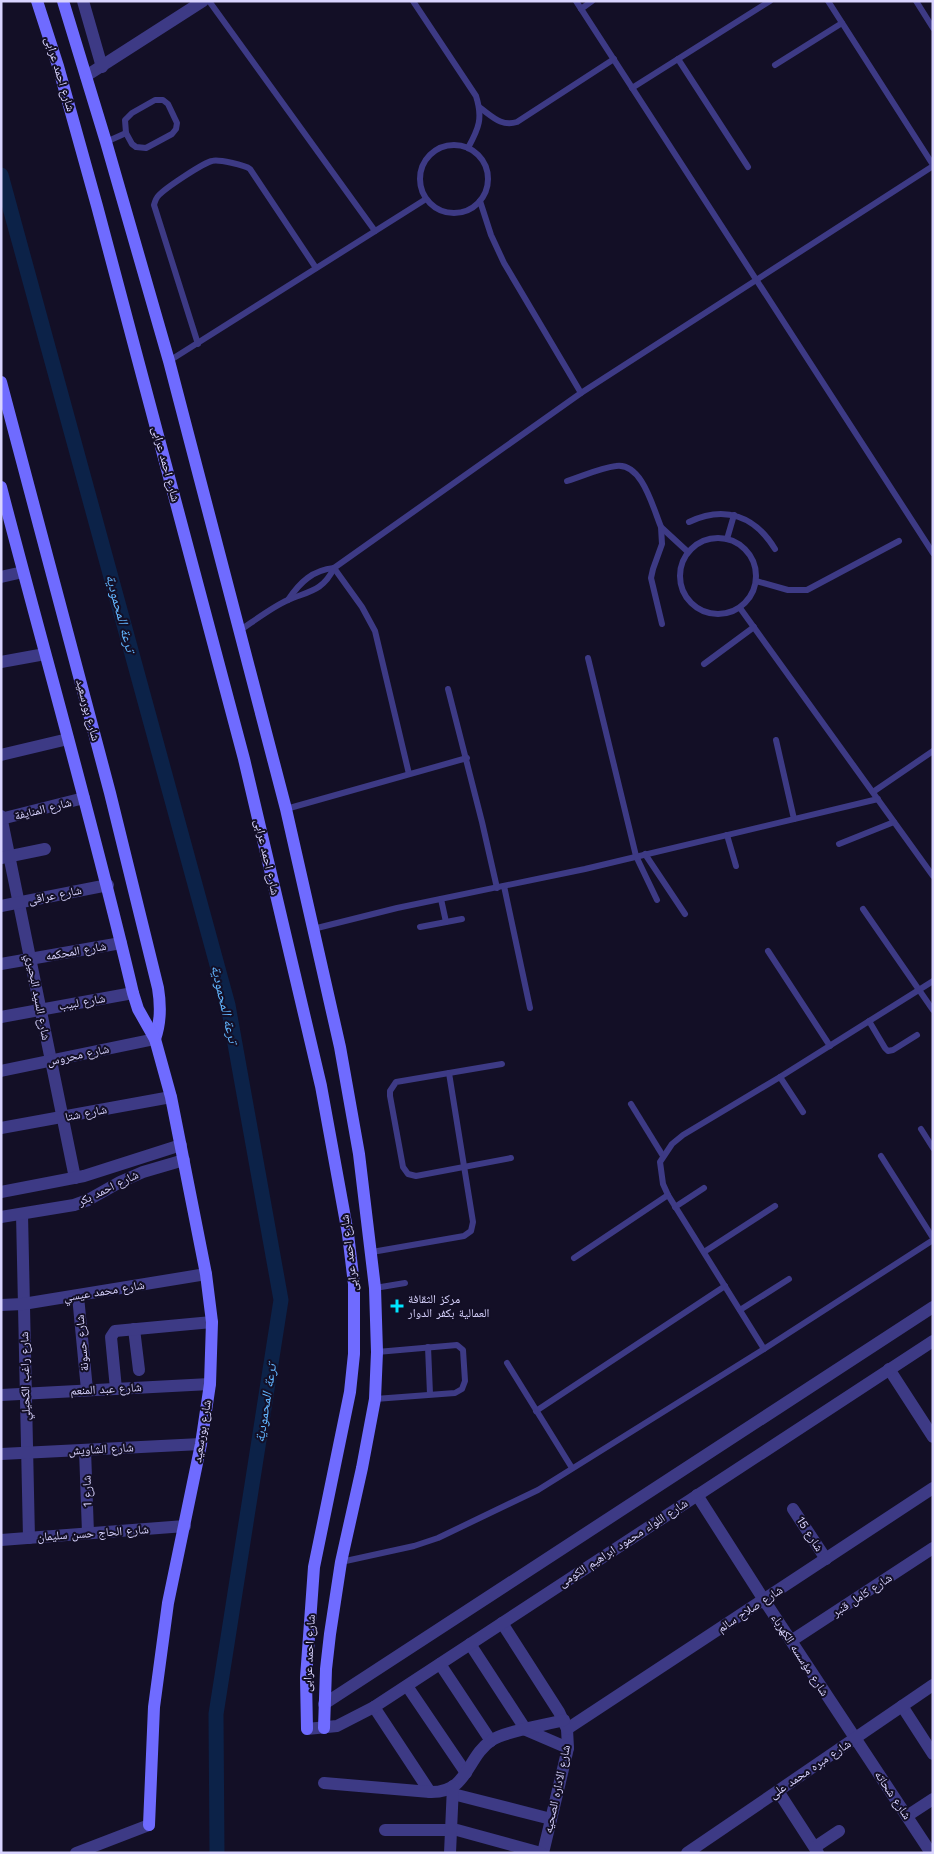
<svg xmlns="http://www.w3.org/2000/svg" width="934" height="1854" viewBox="0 0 934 1854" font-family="'Work Sans','Noto Naskh Arabic',sans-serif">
	<rect width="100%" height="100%" fill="#130f26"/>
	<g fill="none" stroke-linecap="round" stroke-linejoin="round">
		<path stroke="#0c2248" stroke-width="15" d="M1,175L228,1005L281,1300L216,1714L217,1853"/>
		<g stroke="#3d3a85" stroke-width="6">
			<path d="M209,1L375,231"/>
			<path d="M413,1L476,96C483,118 479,128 468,148"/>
			<path d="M576,1L933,553"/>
			<path d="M828,1L933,165"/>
			<path d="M916,1L933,28"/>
			<path d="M581,9L592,1"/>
			<path d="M678,59L748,167"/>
			<path d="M775,65L842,23"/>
			<path d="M632,88L770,1"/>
			<path d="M155,100H163L168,104L177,123L176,129L172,134L146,148L136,147L132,144L126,133L125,120L132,113Z"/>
			<path d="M479,107C492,116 501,127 517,122L614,59"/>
			<path d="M106,142L126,133"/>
			<circle cx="454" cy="179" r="34"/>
			<path d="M480,201L491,235L504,263L581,393"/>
			<path d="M198,344L154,205C155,201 156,198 159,195C167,187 203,163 212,161C218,159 245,165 250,169L316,268"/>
			<path d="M169,361L426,199"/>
			<path d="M567,481C583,476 600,468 616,466C642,462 653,508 661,527L662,544L653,569L651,578L662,624"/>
			<path d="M689,522C725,505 755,516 775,549"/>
			<path d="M662,528L688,552"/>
			<circle cx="718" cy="576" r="38"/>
			<path d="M727,539L734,515"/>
			<path d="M334,568L362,607L375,631L409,774"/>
			<path d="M756,581L788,590H807L899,541"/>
			<path d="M288,600C300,582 313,570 334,568"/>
			<path d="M740,608L933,876"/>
			<path d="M239,631C254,621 272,607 288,600C309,591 323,591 334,568L581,393L933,166"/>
			<path d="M588,658L636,856L657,900"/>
			<path d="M704,664L754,627"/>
			<path d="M448,689L482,822L497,888"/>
			<path d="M776,740L794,819"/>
			<path d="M873,792L933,751"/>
			<path d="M286,809L467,758"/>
			<path d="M727,835L736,866"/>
			<path d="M839,844L894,822"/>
			<path d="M645,854L685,914"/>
			<path d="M504,886L530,1008"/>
			<path d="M441,899L446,922"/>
			<path d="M863,909L933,1010"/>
			<path d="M420,927L462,919"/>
			<path d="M313,929L397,908L585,869L878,799"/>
			<path d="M768,951L830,1046"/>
			<path d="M869,1021L885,1048L888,1051L893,1050L917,1035"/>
			<path d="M502,1064L396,1082L390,1091V1096L403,1167L408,1174L416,1176L511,1158"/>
			<path d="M780,1077L803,1112"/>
			<path d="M631,1104L663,1156"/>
			<path d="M921,1129L933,1148"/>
			<path d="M881,1156L933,1238"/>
			<path d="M675,1207L704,1188"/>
			<path d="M372,1252L464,1236L471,1231L473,1222L449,1073"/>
			<path d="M704,1252L775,1206"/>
			<path d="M574,1258L668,1195"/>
			<path d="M375,1288L405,1283"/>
			<path d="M740,1310L789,1279"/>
			<path d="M428,1347L430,1394"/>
			<path d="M764,1349L668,1195L663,1184L660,1162L672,1144L683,1135L780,1077L933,981"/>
			<path d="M507,1363L572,1468"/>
			<path d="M375,1399L455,1393L462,1389L465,1381L463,1350L457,1345L377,1352"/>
			<path d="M536,1411L725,1286"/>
			<path d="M341,1562L414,1546L438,1538L538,1490L764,1349L933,1240"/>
		</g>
		<g stroke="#3d3a85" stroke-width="12">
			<path d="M83,1L102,67"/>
			<path d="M86,76L203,1"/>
			<path d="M1,577L23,572"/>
			<path d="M1,662L45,654"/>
			<path d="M1,755L68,739"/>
			<path d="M1,816L75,1178"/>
			<path d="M1,819L84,798"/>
			<path d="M1,858L45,849"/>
			<path d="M1,906L108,885"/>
			<path d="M1,964L121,943"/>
			<path d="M1,1017L133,993"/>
			<path d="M1,1071L155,1039"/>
			<path d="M1,1128L171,1097"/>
			<path d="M1,1192L84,1176L181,1145"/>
			<path d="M22,1214L29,1538"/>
			<path d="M1,1217L74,1205L88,1200L120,1182L143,1172L184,1160"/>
			<path d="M78,1296L87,1390"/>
			<path d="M1,1305L23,1304L206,1274"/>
			<path d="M134,1329L139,1370"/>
			<path d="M889,1369L933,1437"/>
			<path d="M116,1389L111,1337L115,1331L212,1322"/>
			<path d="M1,1395L210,1384"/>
			<path d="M85,1450L88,1533"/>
			<path d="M1,1454L201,1444"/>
			<path d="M697,1495L764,1600L931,1853"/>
			<path d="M793,1509L826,1559"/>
			<path d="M1,1540L185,1526"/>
			<path d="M502,1623L559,1712L567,1729L568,1748L543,1853"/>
			<path d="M791,1641L933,1548"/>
			<path d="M470,1644L526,1730L568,1748"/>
			<path d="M440,1664L491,1741"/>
			<path d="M407,1686L466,1773"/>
			<path d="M324,1704L933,1307"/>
			<path d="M902,1706L933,1754"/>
			<path d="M374,1707L430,1792"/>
			<path d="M307,1729L337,1726L374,1707L933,1341"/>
			<path d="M567,1729L933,1488"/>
			<path d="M324,1783L430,1792C469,1793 466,1757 492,1740C506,1731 546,1725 564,1720"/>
			<path d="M778,1791L818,1853"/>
			<path d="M453,1794L551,1819"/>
			<path d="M907,1816L933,1799"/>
			<path d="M385,1830H457L541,1853"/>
			<path d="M815,1847L839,1831"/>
			<path d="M76,1853L149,1825"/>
			<path d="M450,1853L453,1786"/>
			<path d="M687,1853L933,1685"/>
		</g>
		<g stroke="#6f6bff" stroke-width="12">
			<path d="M37,1L58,66L97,206L244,759L321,1086L348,1234L354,1284V1354L350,1392L314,1567L306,1678L307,1729"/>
			<path d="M63,1L106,142L169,361L286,809L340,1047L359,1154L375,1288L377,1352L375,1399L362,1468L341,1562L330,1634L326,1669L324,1728"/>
			<path d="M1,382L110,793L158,988C161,1006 161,1022 155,1039"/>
			<path d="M1,487C45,656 93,823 133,993L138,1009L155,1039L171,1097L206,1274L212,1322L210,1384L201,1444L168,1603L154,1707L149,1825"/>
		</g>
	</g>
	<path fill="#00e5ff" stroke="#130f26" stroke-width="2" d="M394.5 1298.5h5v5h5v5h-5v5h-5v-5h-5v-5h5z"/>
	<g text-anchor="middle" stroke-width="4" stroke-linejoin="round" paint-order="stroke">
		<g font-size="12" fill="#d9d4ff" stroke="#130f26">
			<text transform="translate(60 74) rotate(73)" y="4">شارع احمد عرابى</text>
			<text transform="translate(166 464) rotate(75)" y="4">شارع احمد عرابى</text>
			<text transform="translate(88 710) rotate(75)" y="4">شارع بورسعيد</text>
			<text transform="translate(43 809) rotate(-14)" y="4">شارع المنايفة</text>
			<text transform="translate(267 857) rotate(77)" y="4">شارع احمد عرابى</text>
			<text transform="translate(55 895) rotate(-11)" y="4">شارع عراقى</text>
			<text transform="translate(76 951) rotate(-10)" y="4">شارع المحكمه</text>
			<text transform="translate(38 997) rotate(79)" y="4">شارع السيد البحيري</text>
			<text transform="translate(82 1002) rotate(-10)" y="4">شارع لبيب</text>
			<text transform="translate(78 1055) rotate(-12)" y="4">شارع محروس</text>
			<text transform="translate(86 1113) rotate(-11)" y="4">شارع شتا</text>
			<text transform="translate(108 1188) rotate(-26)" y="4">شارع احمد بكر</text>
			<text transform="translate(349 1253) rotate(-97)" y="4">شارع احمد عرابى</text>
			<text transform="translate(104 1291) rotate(-9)" y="4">شارع محمد عيسي</text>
			<text transform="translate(82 1343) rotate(-95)" y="4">شارع حسونة</text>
			<text transform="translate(25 1376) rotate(-91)" y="4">شارع راغب الكحيلي</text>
			<text transform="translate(106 1389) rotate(-3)" y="4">شارع عبد المنعم</text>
			<text transform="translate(202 1431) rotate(-81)" y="4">شارع بورسعيد</text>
			<text transform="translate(101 1449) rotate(-3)" y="4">شارع الشاويش</text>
			<text transform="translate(87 1491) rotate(-92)" y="4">شارع 1</text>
			<text transform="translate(93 1533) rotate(-4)" y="4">شارع الحاج حسن سليمان</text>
			<text transform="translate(810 1534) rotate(57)" y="4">شارع 15</text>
			<text transform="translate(623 1543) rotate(-33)" y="4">شارع اللواء محمود ابراهيم الكومى</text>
			<text transform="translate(862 1595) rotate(-33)" y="4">شارع كامل قنبر</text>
			<text transform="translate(750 1609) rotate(-33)" y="4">شارع صلاح سالم</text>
			<text transform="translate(309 1653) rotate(-87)" y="4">شارع احمد عرابى</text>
			<text transform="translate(800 1655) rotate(57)" y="4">شارع مؤسسه الكهرباء</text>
			<text transform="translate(810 1769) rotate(-34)" y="4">شارع مبره محمد على</text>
			<text transform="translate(557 1789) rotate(-78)" y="4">شارع الاداره الصحيه</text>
			<text transform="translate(893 1795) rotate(56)" y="4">شارع شحاته</text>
		</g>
		<g font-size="12" fill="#d9d4ff" stroke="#130f26" text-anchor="start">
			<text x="408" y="1303">مركز الثقافة<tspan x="408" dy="14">العمالية بكفر الدوار</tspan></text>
		</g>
		<g font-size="14" font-style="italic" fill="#62b6ff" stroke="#130f26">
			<text transform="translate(121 613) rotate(75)" y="5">ترعة المحمودية</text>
			<text transform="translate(225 1004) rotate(77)" y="5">ترعة المحمودية</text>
			<text transform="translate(265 1403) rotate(-81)" y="5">ترعة المحمودية</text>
		</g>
	</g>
	<rect width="934" height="1854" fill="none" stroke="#d9d4ff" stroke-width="5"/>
</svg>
